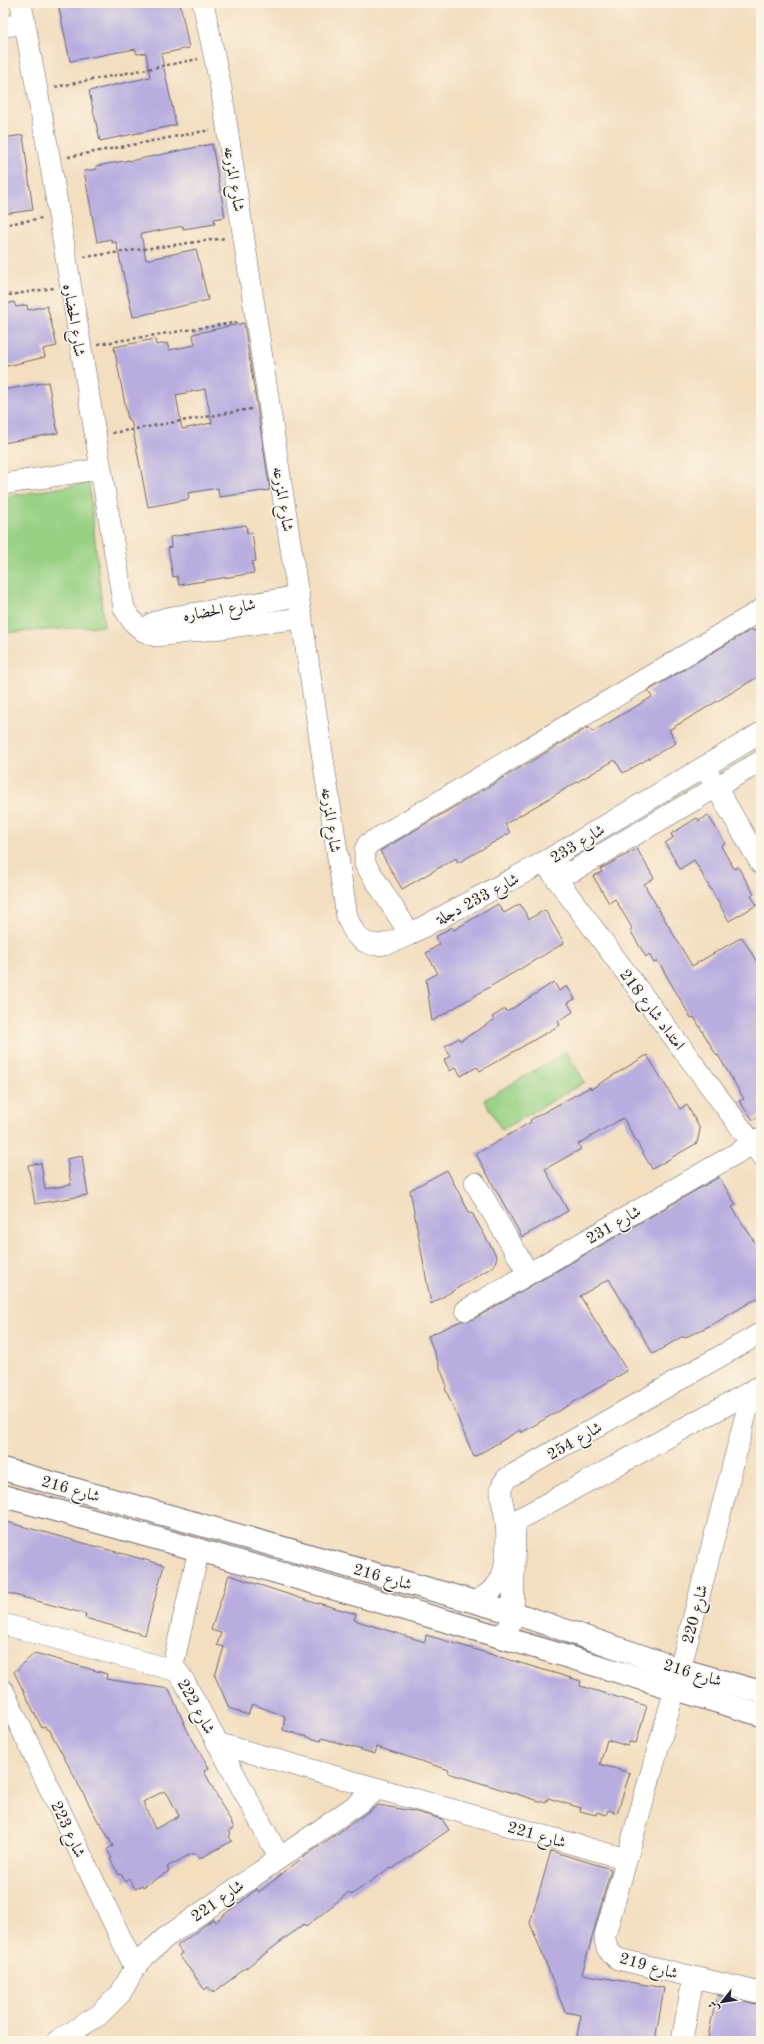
<svg xmlns="http://www.w3.org/2000/svg" width="764" height="2044" viewBox="0 0 764 2044" font-family="'Old Standard TT',Amiri,serif">
	<rect width="100%" height="100%" fill="#fcf5e5"/>
	<filter id="ink" filterUnits="userSpaceOnUse"><feTurbulence type="fractalNoise" baseFrequency=".025" numOctaves="2"/><feDisplacementMap in="SourceGraphic" scale="8" xChannelSelector="R" yChannelSelector="G"/><feConvolveMatrix kernelMatrix="1 2 1 2 8 2 1 2 1" color-interpolation-filters="sRGB"/></filter>
	<filter id="wash" filterUnits="userSpaceOnUse"><feTurbulence type="fractalNoise" baseFrequency=".012" numOctaves="4" result="noise"/><feDisplacementMap in="SourceGraphic" scale="16" xChannelSelector="R" yChannelSelector="G"/><feGaussianBlur stdDeviation="0.9" result="paint"/><feColorMatrix in="noise" values="0 0 0 0 0 0 0 0 0 0 0 0 0 0 0 0 0 1.4 0 .05"/><feComposite in="paint" operator="in"/></filter>
	<g filter="url(#wash)">
		<rect width="100%" height="100%" fill="#f3dec0"/>
		<g fill="#98d184" stroke="#5d7a60">
			<path d="M89,483L104,626L3,633V497Z"/>
			<path d="M566,1052L585,1082L502,1130L484,1100Z"/>
		</g>
		<g id="blocks">
			<g fill="#b8addf" fill-rule="evenodd">
				<path d="M58,3H180L189,48L161,54L176,125L100,141L89,91L150,77L146,53L137,54L135,49L70,61Z"/>
				<path d="M23,135L33,210L3,214V138Z"/>
				<path d="M212,144L225,217L214,219L215,224L183,229V226L141,234L146,260L196,249L208,300L133,317L116,242L112,243L111,239L97,242L84,171L97,169L96,166L130,160V161Z"/>
				<path d="M14,302L16,307L27,305L28,310L47,306L57,346L43,349L45,357L3,367V305Z"/>
				<path d="M244,323L270,490L219,497L218,488L188,493L189,499L148,507L131,420H128L114,347L155,339L156,345L167,343L169,350L195,345L193,334ZM205,389L212,423L182,429L176,395Z"/>
				<path d="M48,382L58,433L3,443V390Z"/>
				<path d="M246,525L247,533L252,532L256,561L252,562L254,573L179,585L177,576L173,577L168,548L171,547L170,537Z"/>
				<path d="M761,626V675L669,730L676,743L623,773L615,760L505,824L510,833L458,863L456,858L402,889L380,851L589,727L592,732L652,697L648,691L752,629L753,631Z"/>
				<path d="M708,815L725,843L721,846L734,869L738,867L754,894L751,896L757,905L729,921L694,860L680,869L665,843L673,838L671,834L697,818L699,821Z"/>
				<path d="M637,849L654,878L644,884L692,966L742,937L761,969V1115L753,1120L739,1101L744,1099L718,1055L717,1056L694,1017L691,1018L658,961L654,963L649,954L646,957L630,930L632,928L615,899L609,903L593,876L602,872L600,869Z"/>
				<path d="M498,904L504,913L520,904L529,919L545,910L564,943L432,1021L426,980L438,973L426,953L440,944L435,937L452,927L454,930Z"/>
				<path d="M554,982L559,991L567,986L575,999L568,1003L573,1012L558,1021L560,1025L480,1071L477,1067L461,1076L456,1067L450,1071L444,1060L450,1056L445,1046L459,1038L460,1041L494,1020L492,1017L505,1009L507,1012Z"/>
				<path d="M647,1055L680,1109L687,1105L700,1129L697,1143L652,1169L623,1118L578,1144L581,1149L545,1169L568,1211L522,1237L476,1154L531,1122L530,1120L590,1087L591,1089Z"/>
				<path d="M82,1156L88,1195L35,1204L28,1165L41,1163L45,1189L71,1185L67,1159Z"/>
				<path d="M447,1170L470,1214L472,1213L497,1257L494,1266L431,1304L410,1190Z"/>
				<path d="M719,1177L736,1205L732,1207L761,1252V1296L715,1323L684,1338L683,1336L653,1354L609,1279L580,1296L627,1371L521,1433L520,1430L474,1457L445,1388L447,1386L428,1336L461,1321L472,1320Z"/>
				<path d="M3,1521L164,1565L145,1635L85,1618L86,1614L3,1592Z"/>
				<path d="M229,1575L318,1604V1603L356,1614L354,1620L425,1642L426,1635L581,1681L580,1686L647,1706L636,1743L629,1742L628,1746L607,1740L600,1764L630,1773L617,1813L608,1810L606,1815L597,1812L596,1815L580,1811L581,1808L548,1798L546,1803L448,1773L449,1770L377,1747L375,1754L322,1738L321,1741L283,1730L285,1716L252,1704L248,1715L229,1708L215,1676L224,1647L217,1645L221,1633L211,1630Z"/>
				<path d="M35,1653L107,1674L106,1679L169,1689L187,1730L209,1768L204,1771L234,1828L229,1831L231,1834L229,1836L232,1841L199,1859L196,1854H191L167,1867L169,1871L143,1887L142,1885L135,1889L129,1879L125,1882L121,1874L119,1875L110,1859L112,1858L107,1849L113,1846L100,1822L99,1823L49,1729L47,1730L45,1726L42,1728L14,1672ZM164,1791L166,1794L167,1793L179,1816L155,1829L143,1802Z"/>
				<path d="M378,1805L412,1811L442,1819L449,1830L392,1869L391,1867L351,1895L349,1892L306,1927L304,1924L213,1993L208,1987L205,1990L179,1955L182,1953L177,1946L213,1919L215,1922L257,1889L259,1892L301,1859Z"/>
				<path d="M551,1851L611,1869L582,1974L664,1988L655,2041H576L581,2015L565,2012L530,1923Z"/>
				<path d="M717,1995L761,2005V2041H707Z"/>
			</g>
		</g>
	</g>
	<g filter="url(#ink)">
		<use href="#blocks" fill-opacity="0" stroke="#6b646a" stroke-width="1"/>
		<g fill="none" stroke-linecap="round" stroke-linejoin="round">
			<g stroke="#6b646a" stroke-width="22">
				<g id="minor">
					<path d="M21,3L50,161L124,608C132,623 140,631 156,636L302,618"/>
					<path d="M203,3L221,88L347,917C350,923 353,932 358,937C374,952 394,942 410,934L544,862L761,733"/>
					<path d="M3,27L25,23"/>
					<path d="M3,484L99,469"/>
					<path d="M143,631L153,623L166,618L299,596"/>
					<path d="M709,775L761,864"/>
					<path d="M544,862L761,1155"/>
					<path d="M544,862L561,872L573,871L761,761"/>
					<path d="M410,934L365,864V850L368,844L761,610"/>
					<path d="M475,1183L528,1273"/>
					<path d="M466,1310L761,1139"/>
					<path d="M752,1391L675,1689L605,1935C605,1947 608,1952 618,1959L761,1993"/>
					<path d="M476,1602C483,1597 491,1592 497,1585C508,1572 508,1532 505,1516C504,1507 500,1497 501,1489C502,1484 504,1482 507,1478L761,1333"/>
					<path d="M3,1624L177,1671L183,1679L279,1857"/>
					<path d="M499,1636L508,1629L513,1619L515,1527L519,1519L759,1387"/>
					<path d="M172,1669L199,1549"/>
					<path d="M3,1690L135,1968"/>
					<path d="M217,1743L626,1859"/>
					<path d="M57,2041L99,2015L120,1994L135,1968L144,1957L165,1938L379,1789"/>
					<path d="M682,2041L693,1978"/>
				</g>
			</g>
			<g stroke="#6b646a" stroke-width="24">
				<g id="major">
					<path d="M3,1469L514,1613L680,1669L761,1692"/>
					<path d="M3,1496C257,1565 509,1638 761,1715"/>
				</g>
			</g>
			<g stroke="#6b646a" stroke-width="2.5" stroke-dasharray="3 3" stroke-linecap="butt">
				<path d="M55,87L198,59"/>
				<path d="M68,157L210,130"/>
				<path d="M3,225L42,218"/>
				<path d="M84,257L226,238"/>
				<path d="M3,296L54,288"/>
				<path d="M98,344L239,322"/>
				<path d="M112,433L251,409"/>
			</g>
			<use href="#minor" stroke="#fff" stroke-width="21"/>
			<use href="#major" stroke="#fff" stroke-width="22"/>
		</g>
	</g>
	<g text-anchor="middle" stroke-width="3" stroke-linejoin="round" paint-order="stroke">
		<g font-size="16" fill="#22223b" stroke="#fcf5e5">
			<text transform="translate(235 179) rotate(81)" y="6">شارع المزرعه</text>
			<text transform="translate(75 320) rotate(81)" y="6">شارع الحضاره</text>
			<text transform="translate(284 499) rotate(81)" y="6">شارع المزرعه</text>
			<text transform="translate(219 609) rotate(-9)" y="6">شارع الحضاره</text>
			<text transform="translate(332 820) rotate(82)" y="6">شارع المزرعه</text>
			<text transform="translate(577 843) rotate(-31)" y="6">شارع 233</text>
			<text transform="translate(477 898) rotate(-28)" y="6">شارع 233 دجلة</text>
			<text transform="translate(653 1009) rotate(53)" y="6">امتداد شارع 218</text>
			<text transform="translate(613 1224) rotate(-30)" y="6">شارع 231</text>
			<text transform="translate(574 1440) rotate(-30)" y="6">شارع 254</text>
			<text transform="translate(71 1488) rotate(16)" y="6">شارع 216</text>
			<text transform="translate(383 1576) rotate(16)" y="6">شارع 216</text>
			<text transform="translate(694 1614) rotate(-75)" y="6">شارع 220</text>
			<text transform="translate(693 1672) rotate(17)" y="6">شارع 216</text>
			<text transform="translate(197 1706) rotate(61)" y="6">شارع 222</text>
			<text transform="translate(69 1829) rotate(65)" y="6">شارع 223</text>
			<text transform="translate(537 1834) rotate(16)" y="6">شارع 221</text>
			<text transform="translate(217 1900) rotate(-35)" y="6">شارع 221</text>
			<text transform="translate(649 1965) rotate(16)" y="6">شارع 219</text>
		</g>
	</g>
	<rect width="764" height="2044" fill="none" stroke="#fcf5e5" stroke-width="16"/>
	<g transform="translate(722 2002) rotate(240)" stroke="#fcf5e5" stroke-width="3" paint-order="stroke">
	<path d="M0-3L7 15L0 10L-7 15Z" fill="#22223b"/>
	<text y="-6" font-size="11" font-weight="bold" text-anchor="middle" fill="#22223b">ش</text>
	</g>
</svg>
